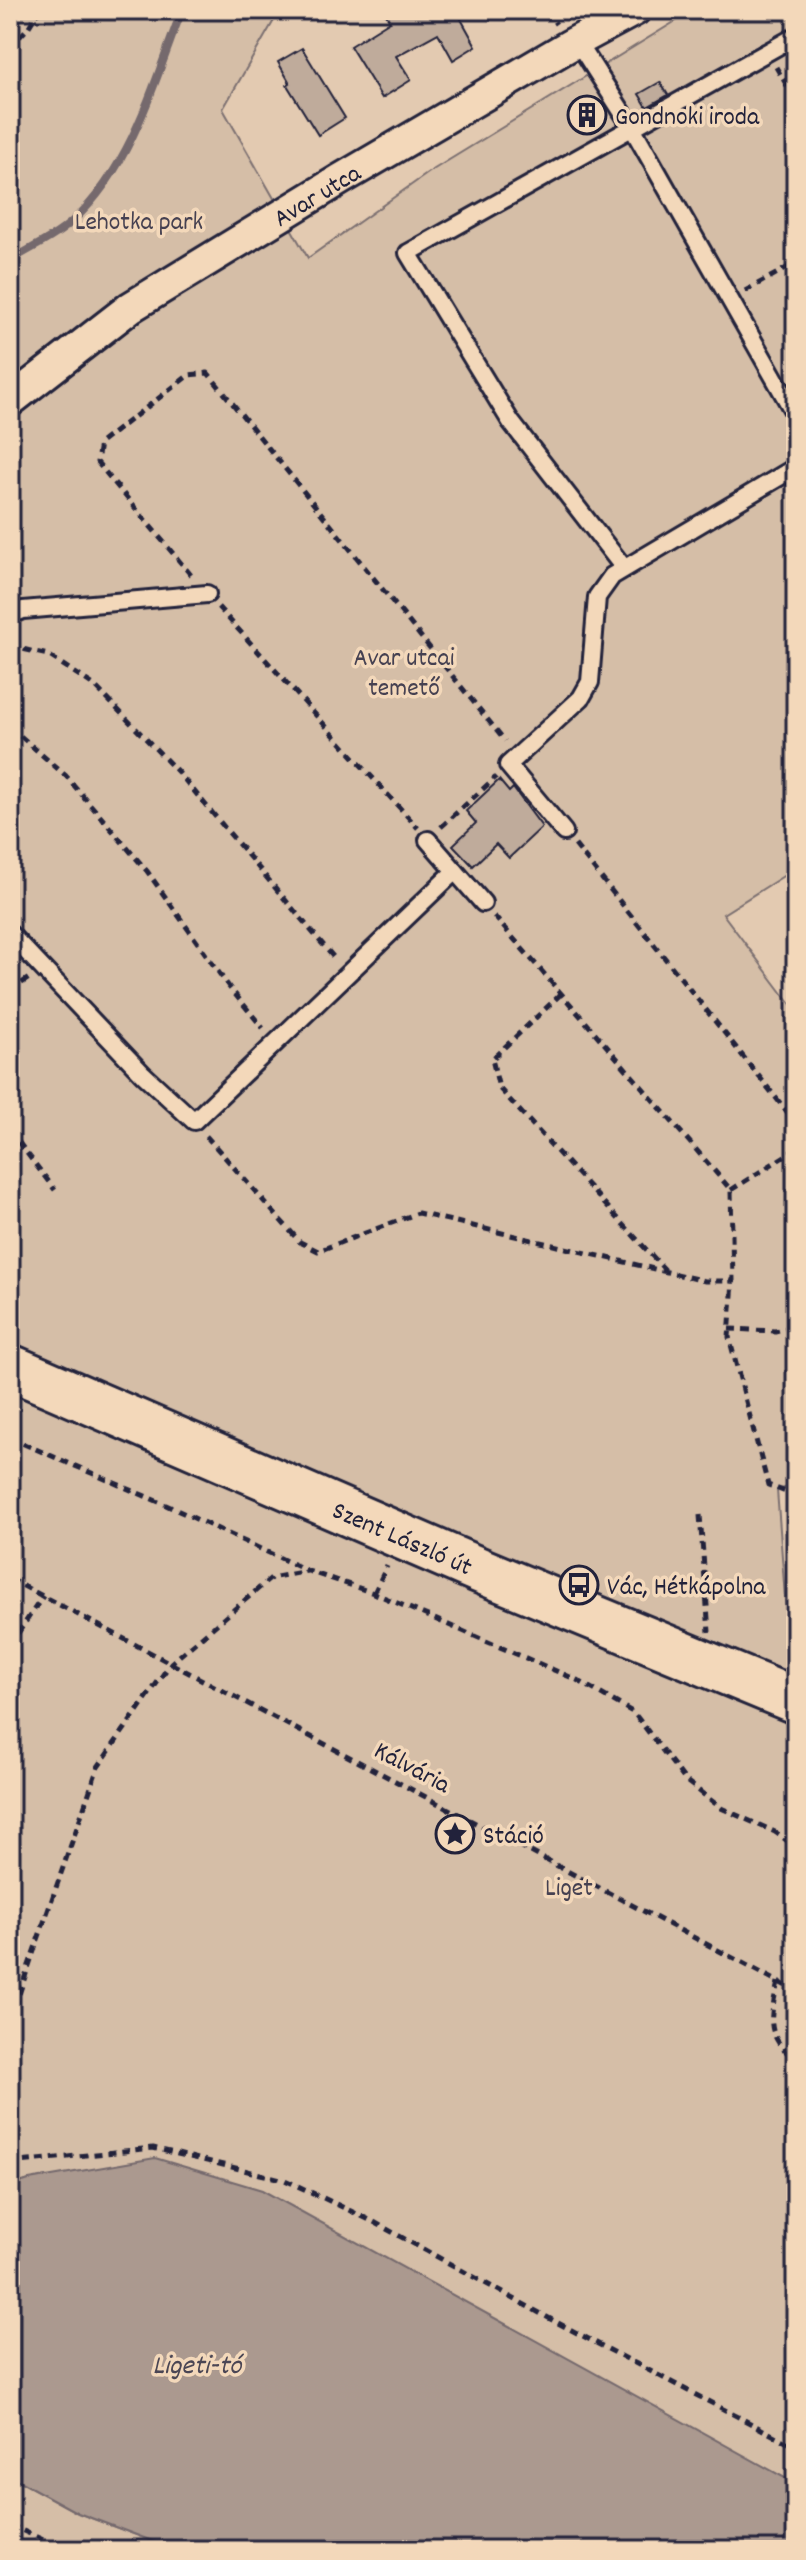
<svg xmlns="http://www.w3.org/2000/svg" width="806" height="2560" viewBox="0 0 806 2560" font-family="Dekko,sans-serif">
	<rect width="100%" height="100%" fill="#f3d8ba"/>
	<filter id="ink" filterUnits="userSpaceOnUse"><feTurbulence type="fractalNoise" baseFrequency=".0125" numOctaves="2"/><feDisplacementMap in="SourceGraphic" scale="16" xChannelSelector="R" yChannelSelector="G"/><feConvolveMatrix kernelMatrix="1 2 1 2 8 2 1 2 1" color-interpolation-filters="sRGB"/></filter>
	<g filter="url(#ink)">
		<g fill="#e3cab1">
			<path d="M280,10H694L432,171L308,258L223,109Z"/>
			<path d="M796,868V1011L723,914Z"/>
			<path d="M796,1485V1693L792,1691L777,1490Z"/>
		</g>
		<g fill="#d5bea7" stroke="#7c7071" stroke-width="2">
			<path d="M10,10H280L223,109L308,258L431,171L694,10H796V868L723,914L796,1011V1485L777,1490L792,1691L796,1693V2484L729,2449L29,2180L10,2186Z"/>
			<path d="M10,2476L78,2513L176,2550H10Z"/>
		</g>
		<path fill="#ab998f" stroke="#74696d" stroke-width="2" d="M155,2158L262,2190L796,2484V2550H176L78,2513L10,2476V2186L29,2180Z"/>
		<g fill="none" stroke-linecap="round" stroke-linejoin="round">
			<path stroke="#74696d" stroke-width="8" d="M10,261C27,250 47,241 63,229C129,178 153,84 182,10"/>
		</g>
		<g fill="#bfab9b" stroke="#22223b" stroke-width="2">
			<path d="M383,10H456L476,46L453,60L438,33L396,56L411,80L382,98L350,46L390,21Z"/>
			<path d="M302,48L345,118L318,135L287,85L290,83L278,62Z"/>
			<path d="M660,82L668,95L647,107L639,94Z"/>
			<path d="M499,780L509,792L513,788L542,827L509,858L496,844L473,866L453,845L476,823L466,811Z"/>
		</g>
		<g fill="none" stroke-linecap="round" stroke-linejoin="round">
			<g stroke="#22223b" stroke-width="22">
				<g id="service">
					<path d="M577,41L633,129L796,416"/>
					<path d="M624,568L511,422L408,253L796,36"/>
					<path d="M10,615L23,610L207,594"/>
					<path d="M564,832L508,765L581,698L590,682L597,597L612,576L796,467"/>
					<path d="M428,840L483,903"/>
					<path d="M10,934L143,1074L194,1121L455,871"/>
				</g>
			</g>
			<g stroke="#22223b" stroke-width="36">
				<g id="minor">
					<path id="s1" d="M10,401L131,307L341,179L570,45L635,10"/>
				</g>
			</g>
			<g stroke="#22223b" stroke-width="50">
				<g id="primary">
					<path id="s2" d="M10,1367L479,1570L796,1701"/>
				</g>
			</g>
			<g stroke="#22223b" stroke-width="5" stroke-dasharray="8 6" stroke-linecap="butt">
				<path d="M546,10L556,24"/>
				<path d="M10,47L28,28L39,10"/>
				<path d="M776,67L796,101"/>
				<path d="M745,291L796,263"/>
				<path d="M191,575L97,462L100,443L189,375L208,373L505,741"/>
				<path d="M218,607L418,828"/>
				<path d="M10,646L48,655L95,686L178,772L335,959"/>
				<path d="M10,727L66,776L147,871L229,987L263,1028"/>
				<path d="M441,827L496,777"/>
				<path d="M575,845L796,1123"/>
				<path d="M494,916L731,1190L733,1281L729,1337L768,1485L796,1496"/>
				<path d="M10,991L29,978"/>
				<path d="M561,994L492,1059L499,1088L665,1270"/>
				<path d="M10,1131L55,1190"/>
				<path d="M206,1136L300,1242L318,1251L418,1213L705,1281H733"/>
				<path d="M731,1190L796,1149"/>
				<path d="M729,1329L775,1331L796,1326"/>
				<path d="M10,1438L166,1505L308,1571L374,1593L577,1680L634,1713L685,1780L721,1808L775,1832L796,1847"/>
				<path d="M700,1515L709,1632"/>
				<path d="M10,1579L796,1991"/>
				<path d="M374,1593L387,1566"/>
				<path d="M10,1645L43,1596"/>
				<path d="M778,1982C770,2019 764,2035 796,2060"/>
				<path d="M10,2020L98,1767L171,1663L271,1578L307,1571"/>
				<path d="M10,2163L153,2148L285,2180L372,2221L556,2322L796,2447"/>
				<path d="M10,2525L66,2550"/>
			</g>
			<use href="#service" stroke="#f3d8ba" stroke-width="16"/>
			<use href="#minor" stroke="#f3d8ba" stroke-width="30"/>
			<use href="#primary" stroke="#f3d8ba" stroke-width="44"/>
		</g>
	</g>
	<defs>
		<g id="building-ring" transform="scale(2)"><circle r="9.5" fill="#f3d8ba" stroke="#22223b" stroke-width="1.5"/><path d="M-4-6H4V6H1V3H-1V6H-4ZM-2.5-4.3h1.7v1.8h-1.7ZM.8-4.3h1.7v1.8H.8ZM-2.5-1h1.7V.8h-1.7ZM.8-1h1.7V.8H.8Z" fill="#22223b"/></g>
		<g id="bus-ring" transform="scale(2)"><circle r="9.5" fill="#f3d8ba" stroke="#22223b" stroke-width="1.5"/><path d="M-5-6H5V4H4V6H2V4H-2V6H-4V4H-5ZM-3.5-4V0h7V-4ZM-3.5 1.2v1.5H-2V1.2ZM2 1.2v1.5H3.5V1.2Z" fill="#22223b"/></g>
		<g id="sight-ring" transform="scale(2)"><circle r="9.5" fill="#f3d8ba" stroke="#22223b" stroke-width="1.5"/><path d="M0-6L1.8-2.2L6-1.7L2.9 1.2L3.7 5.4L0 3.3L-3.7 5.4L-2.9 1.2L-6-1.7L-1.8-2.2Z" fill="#22223b"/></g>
	</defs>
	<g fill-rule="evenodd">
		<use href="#building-ring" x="587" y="115"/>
		<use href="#bus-ring" x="579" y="1585"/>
		<use href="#sight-ring" x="455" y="1834"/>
	</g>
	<g text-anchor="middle" stroke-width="7" stroke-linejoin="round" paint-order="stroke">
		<g font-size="26" fill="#22223b" stroke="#f3d8ba" text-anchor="start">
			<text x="615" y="124">Gondnoki iroda</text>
			<text x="607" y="1594">Vác, Hétkápolna</text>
			<text x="483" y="1843">Stáció</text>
		</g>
		<g font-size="26" fill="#22223b" stroke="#f3d8ba">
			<text dy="9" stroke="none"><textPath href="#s1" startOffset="370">Avar utca</textPath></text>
			<text dy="9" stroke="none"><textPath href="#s2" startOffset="428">Szent László út</textPath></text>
			<text transform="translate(413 1766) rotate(28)" y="9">Kálvária</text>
		</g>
		<g font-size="26" fill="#464151" stroke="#f3d8ba">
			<text x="139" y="229">Lehotka park</text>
			<text x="404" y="665">Avar utcai<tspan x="404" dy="30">temető</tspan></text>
			<text x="569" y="1895">Liget</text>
		</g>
		<g font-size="28" font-style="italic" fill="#4b4654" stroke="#f3d8ba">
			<text x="197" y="2373">Ligeti-tó</text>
		</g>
	</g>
	<rect width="806" height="2560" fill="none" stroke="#f3d8ba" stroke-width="40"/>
	<rect x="20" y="20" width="766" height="2520" fill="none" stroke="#22223b" stroke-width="3" filter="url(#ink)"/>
</svg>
